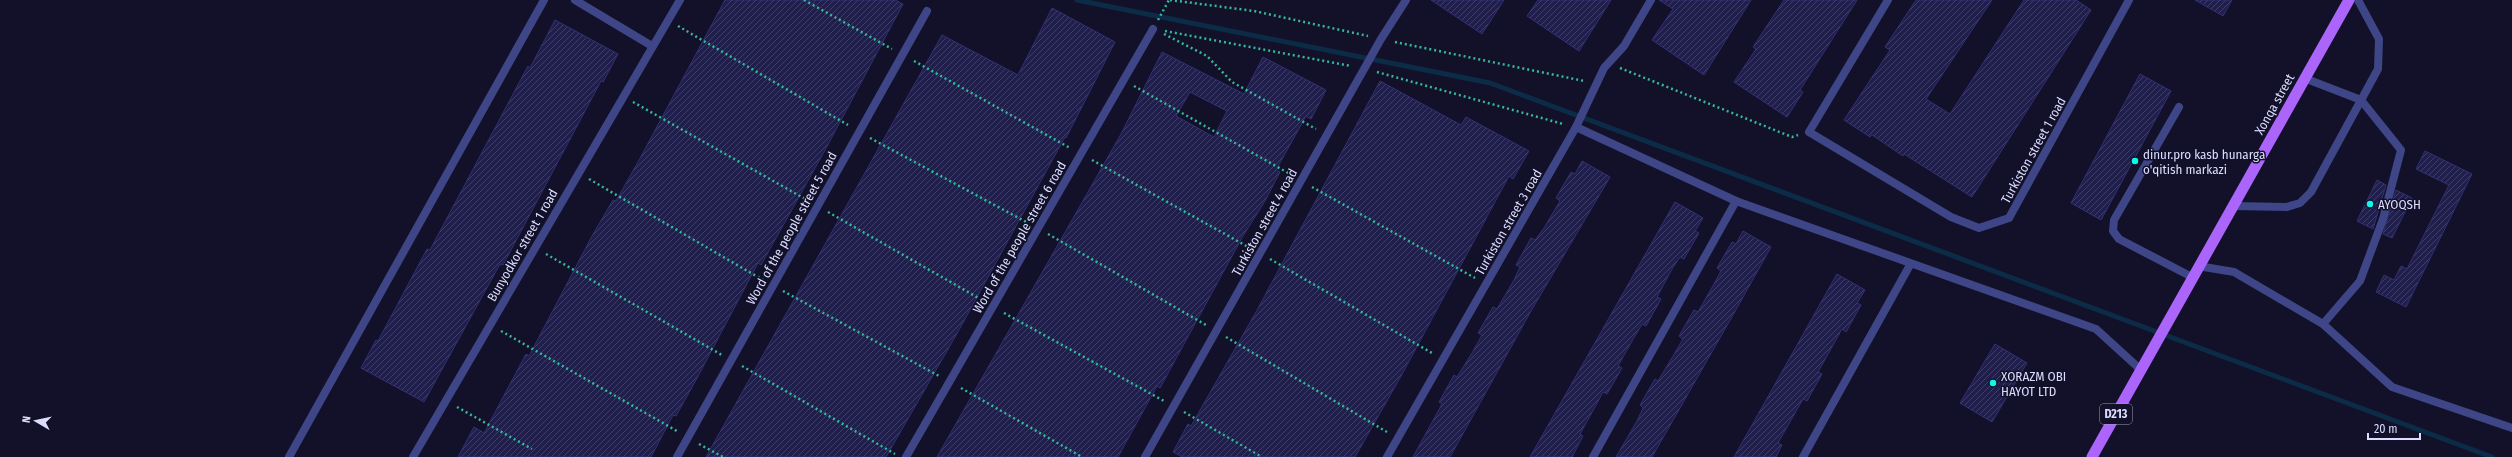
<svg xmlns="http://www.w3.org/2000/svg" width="2512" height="457" viewBox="0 0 2512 457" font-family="'Fira Sans Condensed',sans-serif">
	<defs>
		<pattern id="building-hatch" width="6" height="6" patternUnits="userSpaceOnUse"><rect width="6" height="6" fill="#201e4a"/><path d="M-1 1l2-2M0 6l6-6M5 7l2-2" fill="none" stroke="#403e65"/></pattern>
	</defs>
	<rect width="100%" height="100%" fill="#121129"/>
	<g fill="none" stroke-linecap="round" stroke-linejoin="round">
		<path stroke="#0c2b47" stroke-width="5" d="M1077,0L1490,83L2492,457"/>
	</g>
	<g fill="url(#building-hatch)" stroke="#333075" fill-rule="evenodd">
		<path d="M725,0H895L903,4L824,152L761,265L758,263L696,380L676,416L673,415L651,457H458L474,427L484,433L526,354L529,356L592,236L613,200L616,201L638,162Z"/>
		<path d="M1431,0H1504L1482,34Z"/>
		<path d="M1538,0H1611L1579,51L1527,16Z"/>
		<path d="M1659,0H1751L1704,75L1652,40L1673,9Z"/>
		<path d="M1784,0H1857L1800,90L1803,92L1787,117L1734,82L1756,49L1753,47Z"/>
		<path d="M1916,0H1992L1926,99L1950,114L2024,0H2076L2091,10L1972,197L1904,154L1903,156L1872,135L1870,137L1844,120L1890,50L1885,47Z"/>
		<path d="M2195,0H2232L2223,16Z"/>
		<path d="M1052,8L1115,42L1066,138L1065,137L959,330L886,457H706L942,35L1018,75Z"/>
		<path d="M555,20L618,54L603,82L601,81L503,265L500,264L424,402L361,368L376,340L378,341L427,249L430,250L528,66L530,68Z"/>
		<path d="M1162,52L1244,94L1263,57L1326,90L1311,119L1306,116L1276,170L1280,172L1265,201L1243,236L1160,388L1157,386L1118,457H937L1121,134ZM1190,92L1227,111L1214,137L1176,116Z"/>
		<path d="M2140,74L2171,91L2101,220L2071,203Z"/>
		<path d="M1380,81L1461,125L1466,117L1529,151L1513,179L1509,176L1400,378L1355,457H1182L1173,452L1188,424L1191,426L1256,312Z"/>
		<path d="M2425,151L2472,174L2406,307L2376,292L2384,275L2394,280L2401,266L2407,269L2449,185L2416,169Z"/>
		<path d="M1582,161L1610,177L1531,311L1450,457H1413L1442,404L1439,402L1454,375L1457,377L1472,353L1482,335L1478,333L1493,307L1497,309L1514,280L1520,267L1516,265L1531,238L1535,240L1544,228L1560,201L1556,198L1571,172L1575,174Z"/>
		<path d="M2377,180L2386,185L2373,229L2357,221Z"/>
		<path d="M2396,190L2412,198L2392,238L2383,234Z"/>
		<path d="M1675,202L1703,218L1695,231L1699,233L1684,259L1680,257L1672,269L1657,297L1661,299L1646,326L1642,324L1628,348L1618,366L1622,368L1607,394L1603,392L1596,405L1580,434L1583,436L1572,457H1530Z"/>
		<path d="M1743,231L1771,247L1733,315L1652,457H1616L1637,421L1643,408L1640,405L1655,379L1658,381L1676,351L1683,339L1679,336L1694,310L1698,312L1714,284L1721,271L1717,268L1732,242L1736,244Z"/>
		<path d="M1837,274L1865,290L1857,303L1861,305L1846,332L1842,329L1818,372L1822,374L1807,401L1803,399L1778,443L1782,445L1776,457H1734Z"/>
		<path d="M1995,344L2027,363L1992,422L1960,403Z"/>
	</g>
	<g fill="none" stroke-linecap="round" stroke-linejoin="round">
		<g stroke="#34b99c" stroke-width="2.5" stroke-dasharray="2 3" stroke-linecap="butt">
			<path d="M804,0L892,49"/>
			<path d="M1170,0L1254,11L1368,36"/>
			<path d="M1158,20L1169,0"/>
			<path d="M678,26L848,125"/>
			<path d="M1165,31L1351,66"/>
			<path d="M1164,34L1207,56L1232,82L1316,129"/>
			<path d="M1395,42L1584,81"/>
			<path d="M914,61L1070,148"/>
			<path d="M1620,68L1792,137L1798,135"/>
			<path d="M1377,72L1563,124"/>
			<path d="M1134,86L1290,174"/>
			<path d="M633,102L807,200"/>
			<path d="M870,138L1028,223"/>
			<path d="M1092,160L1250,248"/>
			<path d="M589,179L763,280"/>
			<path d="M1312,187L1475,278"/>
			<path d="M828,212L982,300"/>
			<path d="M1048,234L1206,325"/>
			<path d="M546,254L722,355"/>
			<path d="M1270,259L1432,353"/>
			<path d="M783,291L939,376"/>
			<path d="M1004,313L1164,401"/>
			<path d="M501,331L677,431"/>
			<path d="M1226,337L1387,432"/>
			<path d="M742,366L895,454"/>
			<path d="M961,388L1082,457"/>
			<path d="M457,407L532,449"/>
			<path d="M1184,412L1262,457"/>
			<path d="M699,444L723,457"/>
		</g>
		<g stroke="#3e4687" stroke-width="8">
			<path d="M2304,78L2361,100L2401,150L2383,219L2360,281L2323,324"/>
			<path d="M2179,107L2114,220L2113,231L2119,239L2192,277"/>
			<path d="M1576,127L1736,201"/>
			<path d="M2232,206L2287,207L2300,203L2311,192L2378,69L2379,39L2358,0"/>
			<path d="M2198,266L2234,272L2323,324L2392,387L2512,428"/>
			<path d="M1593,457L1736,201L2096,329L2141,370"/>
			<path d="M1803,457L1910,265"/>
		</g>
		<g stroke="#3e4687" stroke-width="8">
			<path d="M575,0L652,46"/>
			<path d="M1888,0L1809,132L1951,217L1979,228L2009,218L2129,0"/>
			<path d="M289,457L544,0"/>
			<path d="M413,457L680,0"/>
			<path d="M677,457L927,11"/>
			<path d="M906,457L1153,29"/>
			<path d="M1145,457L1381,39L1406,0"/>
			<path d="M1387,457L1576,127L1604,68L1624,46L1651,0"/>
		</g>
		<path stroke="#ac65fb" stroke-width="11" d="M2092,457L2349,0"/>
	</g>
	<g fill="#0cf9ec" stroke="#121129" stroke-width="1.5">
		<circle cx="2135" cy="161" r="4"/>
		<circle cx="2370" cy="204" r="4"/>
		<circle cx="1993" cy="383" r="4"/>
	</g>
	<g text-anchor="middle" stroke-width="3" stroke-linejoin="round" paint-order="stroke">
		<rect fill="#121129" stroke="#9f9fbe" stroke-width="1" x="2100" y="404" width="32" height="20" rx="3"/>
		<g font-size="12" font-weight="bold" fill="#dbdcfe">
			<text x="2116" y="418">D213</text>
		</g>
		<g font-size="13" fill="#dbdcfe" stroke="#121129">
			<text transform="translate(2274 104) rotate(-61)" y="5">Xonqa street</text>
			<text transform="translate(2033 150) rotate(-61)" y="5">Turkiston street 1 road</text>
			<text transform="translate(1264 222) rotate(-61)" y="5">Turkiston street 4 road</text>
			<text transform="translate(1508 222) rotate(-60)" y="5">Turkiston street 3 road</text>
			<text transform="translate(791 228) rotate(-61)" y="5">Word of the people street 5 road</text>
			<text transform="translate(1019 237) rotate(-60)" y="5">Word of the people street 6 road</text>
			<text transform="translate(522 245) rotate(-60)" y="5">Bunyodkor street 1 road</text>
		</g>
		<g font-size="13" fill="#dbdcfe" stroke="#121129" text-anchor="start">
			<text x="2143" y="159">dinur.pro kasb hunarga<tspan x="2143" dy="15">o'qitish markazi</tspan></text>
			<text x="2378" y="209">AYOQSH</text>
			<text x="2001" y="381">XORAZM OBI<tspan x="2001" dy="15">HAYOT LTD</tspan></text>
		</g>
	</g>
	<g transform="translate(36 421) rotate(279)" stroke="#121129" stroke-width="3" paint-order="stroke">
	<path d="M0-3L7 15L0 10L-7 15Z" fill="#dbdcfe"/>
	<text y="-6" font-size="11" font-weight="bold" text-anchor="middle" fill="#dbdcfe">N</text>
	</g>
	<path d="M2368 433v6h52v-6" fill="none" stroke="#dbdcfe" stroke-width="2"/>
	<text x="2374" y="433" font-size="12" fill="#dbdcfe" stroke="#121129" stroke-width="3" paint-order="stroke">20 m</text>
</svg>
